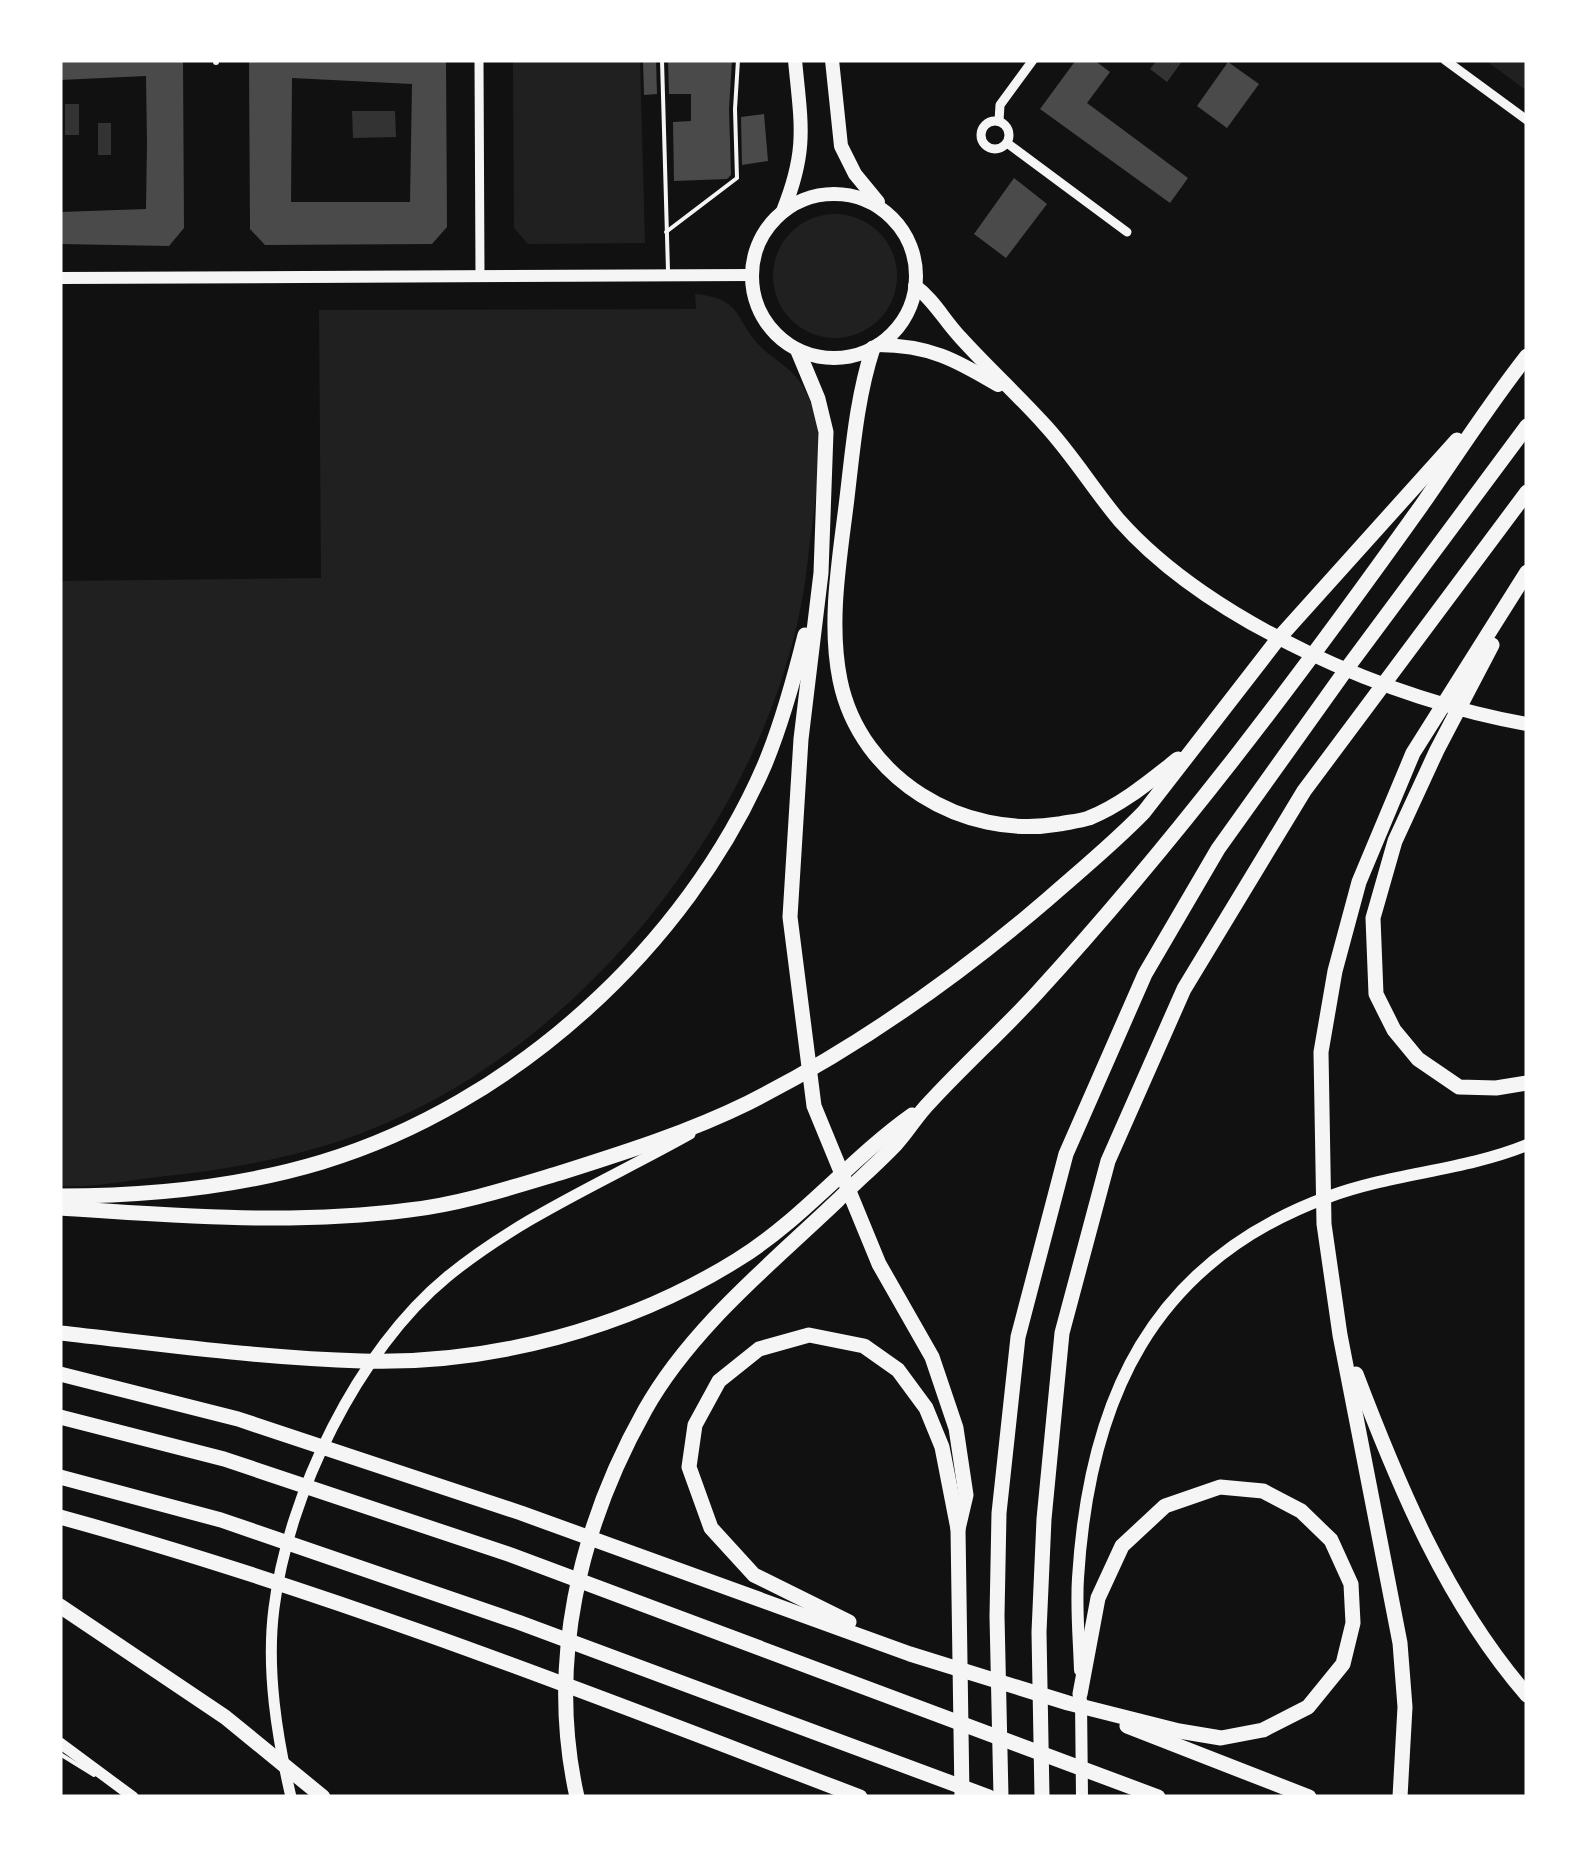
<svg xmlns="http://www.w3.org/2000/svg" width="1587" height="1857" viewBox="0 0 1587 1857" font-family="'Asap Condensed',sans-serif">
	<rect width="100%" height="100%" fill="#111"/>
	<g fill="#202020">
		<path d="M513,60H640L645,243L528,244L514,228Z"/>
		<path d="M1485,60H1527V91Z"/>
		<circle cx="835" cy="276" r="62"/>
		<path d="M695,294C744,299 733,318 761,347C773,359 791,368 800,382C834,432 813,502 808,559C785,783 609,1018 406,1114C330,1151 249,1167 166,1176C131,1180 94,1188 60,1186V581L321,578L319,310L696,309Z"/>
	</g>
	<g fill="#333">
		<path d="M1157,60H1183L1167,82L1150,69Z"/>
		<rect x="65" y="104" width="14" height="31"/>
		<path d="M352,111H395L396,137L353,138Z"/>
		<rect x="98" y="123" width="13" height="32"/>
	</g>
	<g fill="#4a4a4a" fill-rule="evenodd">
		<path d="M60,60H183L184,228L169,246L60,244V212L146,209L147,143L146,76L60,80Z"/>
		<path d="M249,60H446L447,227L432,244L265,245L250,229ZM292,78L412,84L410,202H291Z"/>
		<path d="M643,60H656L657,94L644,95Z"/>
		<path d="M668,60H732L729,109L731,175L727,179L674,181L673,122L691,121V94H669Z"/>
		<path d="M1076,60H1094L1110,72L1087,103L1188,178L1170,203L1040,109Z"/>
		<path d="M1228,62L1259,84L1227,128L1197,106Z"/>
		<path d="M764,114L768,161L742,165L741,117Z"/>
		<path d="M1014,178L1047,204L1006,258L974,234Z"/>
	</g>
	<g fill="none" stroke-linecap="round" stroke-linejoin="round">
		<g stroke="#f5f5f5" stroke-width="4">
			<path d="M662,60L668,271"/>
			<path d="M666,232L737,178L735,109L738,60"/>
			<path d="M60,1754L94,1775"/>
		</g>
		<path stroke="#f5f5f5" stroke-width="6" d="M216,60V62"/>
		<g stroke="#f5f5f5" stroke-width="9">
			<path d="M479,60L480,276"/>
			<path d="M1445,60L1527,120"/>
			<path d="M999,121L1000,105L1033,60"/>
			<circle cx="995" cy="135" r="14"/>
			<path d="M1007,143L1127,232"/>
		</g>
		<g stroke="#f5f5f5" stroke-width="11">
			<path d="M60,1743L133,1797"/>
			<path d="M291,1797C277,1737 266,1670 274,1608C288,1495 358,1350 447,1277C520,1217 608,1180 690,1134"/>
		</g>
		<g stroke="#f5f5f5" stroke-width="12">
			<path d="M60,278L752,275"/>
			<path d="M1080,1670C1079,1639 1076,1608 1078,1578C1089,1400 1151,1262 1328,1197C1392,1173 1463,1171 1527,1145"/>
			<path d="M1081,1700L1082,1797"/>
		</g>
		<g stroke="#f5f5f5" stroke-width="14">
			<path d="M832,60L841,146L855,174L878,202"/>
			<circle cx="834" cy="276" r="82"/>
			<path d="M783,211C808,149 801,124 795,60"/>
			<path d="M915,286C934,300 944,320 960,337C987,367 1017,394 1044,424C1072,454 1093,489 1119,520C1210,623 1393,701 1527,724"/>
			<path d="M878,345C929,345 956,360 998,385"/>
		</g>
		<g stroke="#f5f5f5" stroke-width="15">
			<path d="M873,348C857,397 853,447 847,498C840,557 828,621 840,680C860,779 964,840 1059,824C1069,822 1080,821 1089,818C1123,804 1150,781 1178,759"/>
			<path d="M798,351L818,399L826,432L821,573L801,739L790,917L814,1106L879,1264L932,1357L956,1428L966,1495L958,1529"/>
			<path d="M1492,645L1437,750L1395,841L1373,918L1376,994L1394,1030L1418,1059L1459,1087L1496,1088L1527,1083"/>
			<path d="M60,1196C146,1196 239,1187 322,1162C512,1105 687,946 765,764C782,723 794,679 805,635"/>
			<path d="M60,1208C177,1216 292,1225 409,1210C461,1204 513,1187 563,1172C626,1152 689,1132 748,1103C857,1048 956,978 1048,899C1081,870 1114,843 1144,812L1278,639L1457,440"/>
			<path d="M60,1333C160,1344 261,1358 362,1361C491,1365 628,1328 737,1260C802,1220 850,1159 912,1115"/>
			<path d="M60,1374L238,1419L521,1513L910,1654L1068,1703L1179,1731L1221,1738L1263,1730L1308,1707L1343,1664L1353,1623L1351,1584L1331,1540L1301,1511L1263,1491L1220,1487L1165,1506L1122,1546L1098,1598L1080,1694"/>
			<path d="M1356,1374C1399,1487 1447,1603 1527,1695"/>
			<path d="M60,1417L224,1459L511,1555L1158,1797"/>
			<path d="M60,1477L221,1520L518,1622L989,1797"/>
			<path d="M60,1517C333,1592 596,1696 860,1797"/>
			<path d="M60,1606L225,1717L323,1797"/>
			<path d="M849,1622L754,1575L711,1528L689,1467L695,1425L719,1381L759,1349L809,1335L864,1346L898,1370L926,1408L942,1447L958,1529L962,1797"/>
			<path d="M1127,1726L1309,1797"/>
			<path d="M577,1797C547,1663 579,1528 645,1410C691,1328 771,1264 838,1200C857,1181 878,1163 896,1144C908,1131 917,1115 930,1102C964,1065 1002,1031 1036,994C1177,840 1303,672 1424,502C1458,453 1490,403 1527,356"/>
			<path d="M1001,1797L997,1616L999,1513L1018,1337L1066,1154L1145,974L1218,849L1348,667L1527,426"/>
			<path d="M1042,1797L1039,1632L1044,1519L1062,1333L1108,1161L1184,989L1304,791L1527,492"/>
			<path d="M1400,1797L1405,1707L1400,1643L1340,1335L1324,1224L1321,1052L1335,971L1359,882L1413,753L1527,572"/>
		</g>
	</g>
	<rect width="1587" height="1857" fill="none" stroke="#ffffff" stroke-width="125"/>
</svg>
